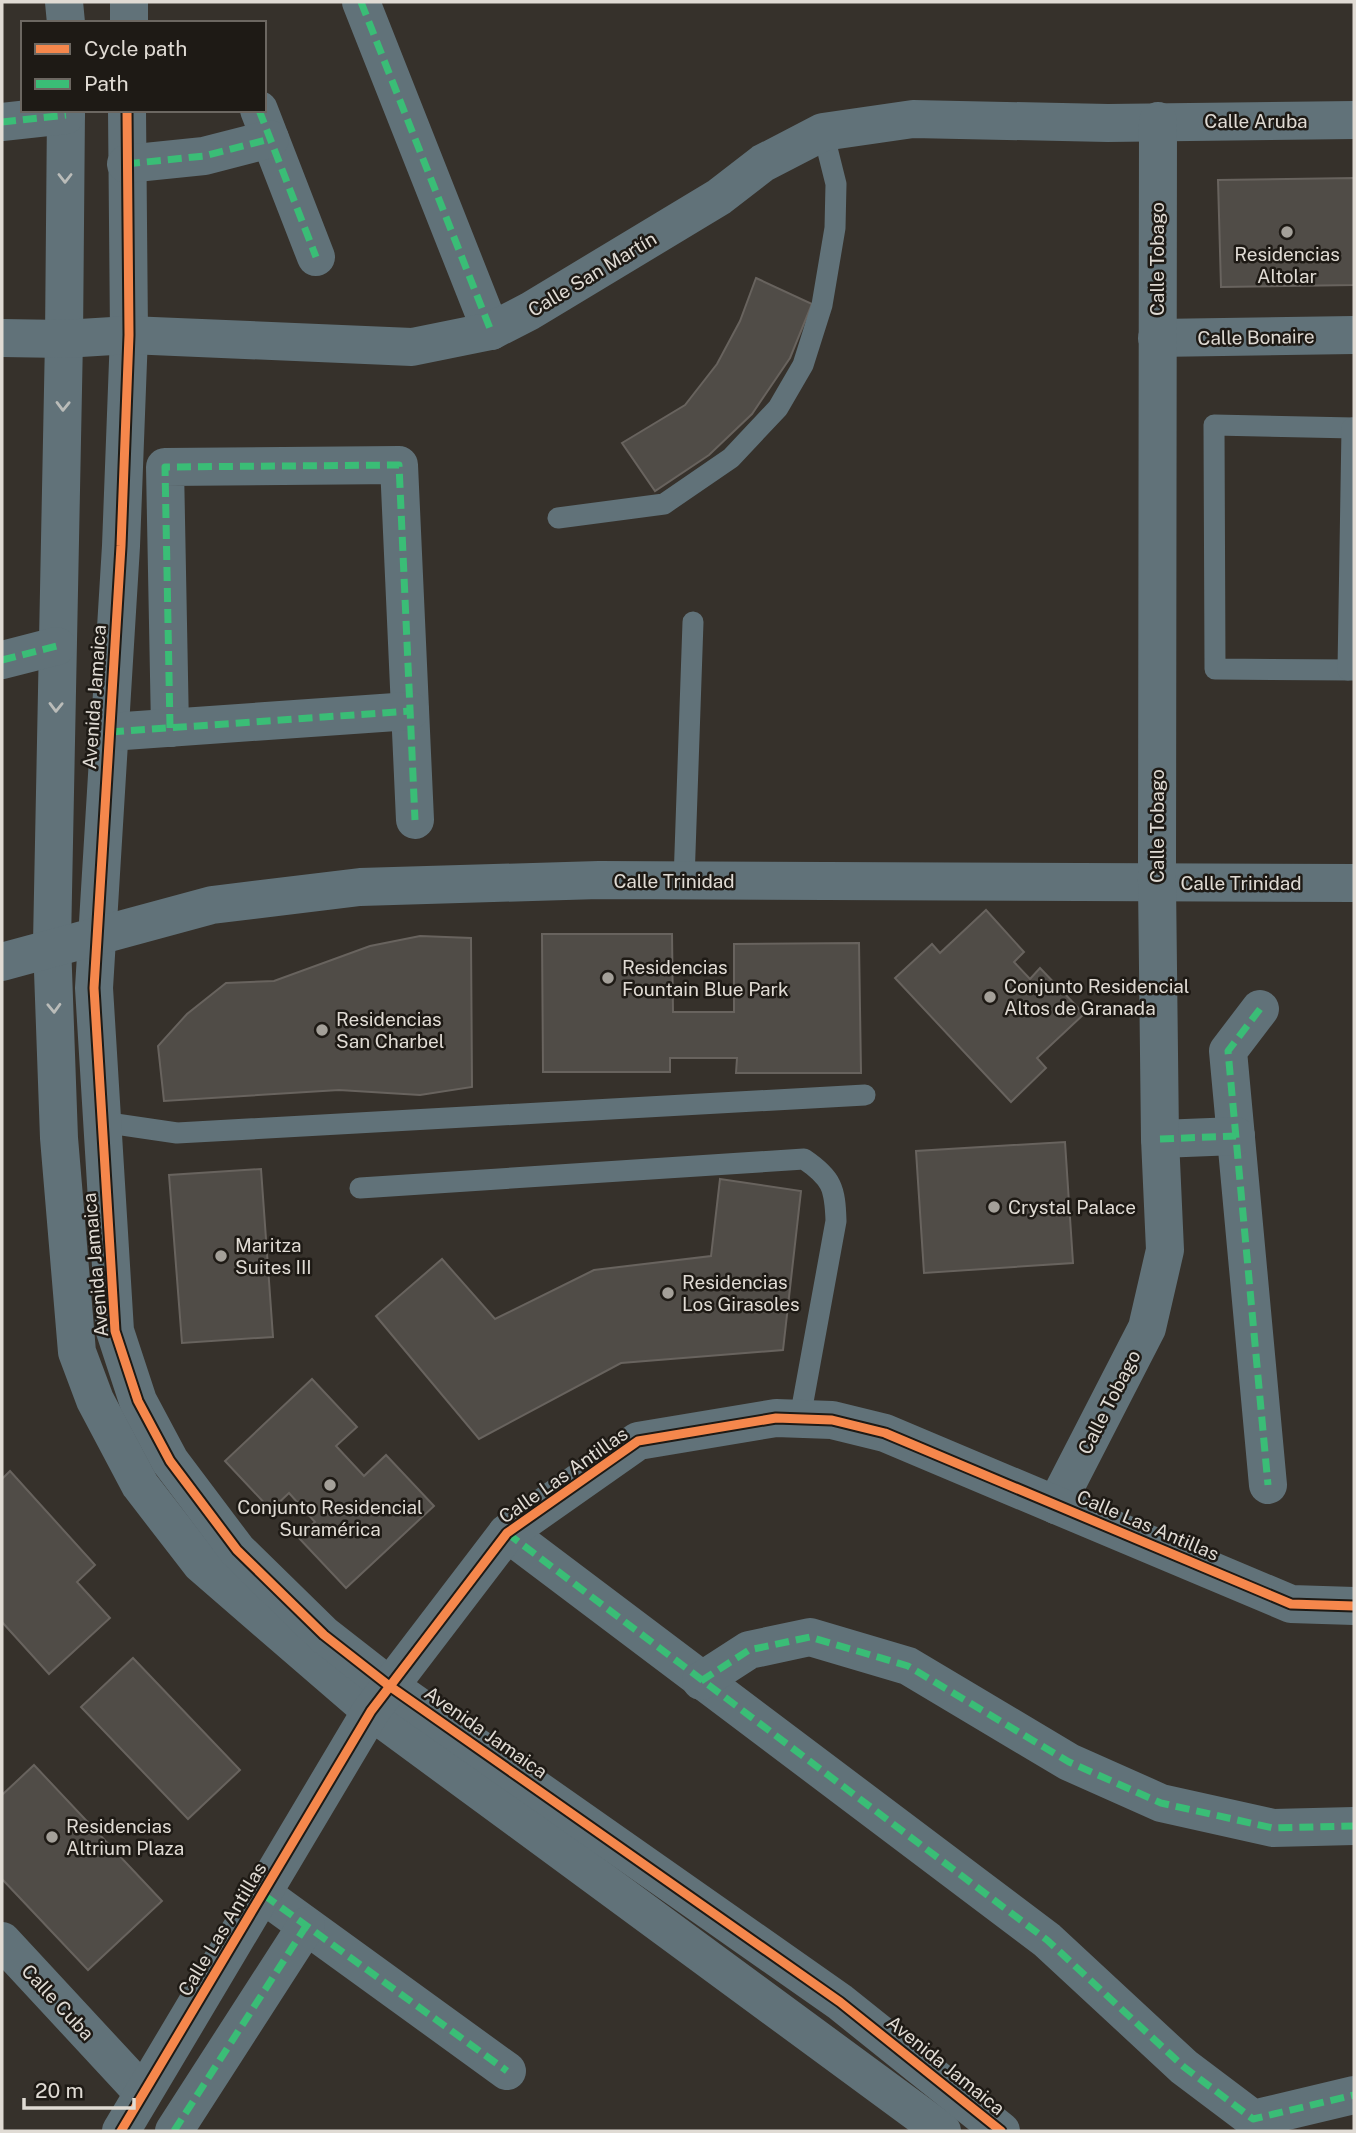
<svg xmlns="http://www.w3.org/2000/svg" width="1356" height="2133" viewBox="0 0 1356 2133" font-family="'Public Sans',sans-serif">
	<rect width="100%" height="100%" fill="#36312b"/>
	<g fill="#504c47" stroke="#68635e" stroke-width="2">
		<path d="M1354,178V285L1221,287L1218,180Z"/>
		<path d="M756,278L812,304L790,358L752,414L709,455L655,491L622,443L685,405L717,364L740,321Z"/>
		<path d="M986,910L1024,952L1014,962L1030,979L1040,968L1084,1014L1037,1058L1046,1068L1011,1102L895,978L932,944L940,953Z"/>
		<path d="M542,934H672L673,1012H734V944L859,943L861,1073H736L737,1058H670V1072H543Z"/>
		<path d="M420,936L471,938L472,1087L420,1095L339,1090L164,1101L158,1046L187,1014L226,983L274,981L370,946Z"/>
		<path d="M1065,1142L1073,1263L924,1273L916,1151Z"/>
		<path d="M261,1169L273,1337L182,1343L169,1175Z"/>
		<path d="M720,1179L801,1191L783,1350L621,1363L479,1439L376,1316L442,1259L495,1319L594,1270L711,1256Z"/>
		<path d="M312,1379L357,1427L336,1446L364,1476L386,1455L434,1506L346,1588L298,1537L315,1522L289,1493L271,1510L225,1461Z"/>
		<path d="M10,1471L95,1565L77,1582L110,1618L49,1674L2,1622V1479Z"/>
		<path d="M133,1658L240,1770L188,1819L81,1707Z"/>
		<path d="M34,1765L162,1901L88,1970L2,1879V1795Z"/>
	</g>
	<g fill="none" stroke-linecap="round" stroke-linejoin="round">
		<g stroke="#617279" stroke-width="21">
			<path d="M1354,428L1214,425L1215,669L1354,670"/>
			<path d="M558,518L664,504L731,458L778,408L803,365L822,305L835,228L836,184L823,132"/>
			<path d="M1348,670L1352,428"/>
			<path d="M684,881L693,622"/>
			<path d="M102,1122L177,1133L865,1095"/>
			<path d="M360,1188L804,1159C832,1178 835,1188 836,1221L800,1418"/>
		</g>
		<g stroke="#617279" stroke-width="38">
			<path d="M64,2L66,23"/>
			<path d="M361,2L491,331"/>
			<path d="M129,23V2"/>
			<path d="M66,110L64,339L52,943L59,1138L77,1352L95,1400L140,1485L201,1564L371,1711L942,2131"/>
			<path d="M127,110L129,335L121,546L94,988L115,1331L138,1401L170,1461L237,1550L324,1635L388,1685L840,2002L1001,2131"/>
			<path d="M259,110L316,257"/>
			<path d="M2,122L66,115"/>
			<path d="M126,164L204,156L270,139"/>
			<path d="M2,338L64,339L129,335L412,347L491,331L530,311L719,197L763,163L823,132L913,119L1108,123L1354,120"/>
			<path d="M1157,338L1354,335"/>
			<path d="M2,660L57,646"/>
			<path d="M170,728L165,467L399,465L415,820"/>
			<path d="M110,732L410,711"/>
			<path d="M2,962L212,905L360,887L599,880L1354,883"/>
			<path d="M1260,1009L1228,1051L1268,1485"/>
			<path d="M1160,1139L1236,1136"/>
			<path d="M1056,1505L1147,1328L1165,1250L1160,1139L1157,883L1158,121"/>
			<path d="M507,1533L1047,1940L1184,2067L1253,2119L1354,2095"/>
			<path d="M701,1681L749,1650L810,1637L908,1666L1069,1762L1161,1803L1273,1828L1354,1826"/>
			<path d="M264,1895L507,2071"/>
			<path d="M2,1941L143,2093"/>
			<path d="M121,2131L371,1711L507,1533L638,1441L776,1418L832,1420L885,1433L1291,1604L1354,1606"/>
			<path d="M174,2131L306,1926"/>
		</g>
		<g stroke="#3abd76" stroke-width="7" stroke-dasharray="14 7" stroke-linecap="butt">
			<path d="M361,2L491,331"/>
			<path d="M259,110L316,257"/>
			<path d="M2,122L66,115"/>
			<path d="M126,164L204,156L270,139"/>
			<path d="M2,660L57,646"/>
			<path d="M170,728L165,467L399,465L415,820"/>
			<path d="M110,732L410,711"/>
			<path d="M1260,1009L1228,1051L1268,1485"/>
			<path d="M1160,1139L1236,1136"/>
			<path d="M507,1533L1047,1940L1184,2067L1253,2119L1354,2095"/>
			<path d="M701,1681L749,1650L810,1637L908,1666L1069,1762L1161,1803L1273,1828L1354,1826"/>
			<path d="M264,1895L507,2071"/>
			<path d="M174,2131L306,1926"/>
		</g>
		<g stroke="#1e1a15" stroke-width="13">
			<g id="cycleway">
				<path d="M127,110L129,335L121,546L94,988L115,1331L138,1401L170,1461L237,1550L324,1635L388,1685L840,2002L1001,2131"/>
				<path d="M121,2131L371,1711L507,1533L638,1441L776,1418L832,1420L885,1433L1291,1604L1354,1606"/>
			</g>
		</g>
		<use href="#cycleway" stroke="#f5874c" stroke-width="9"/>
	</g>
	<defs><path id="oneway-chevron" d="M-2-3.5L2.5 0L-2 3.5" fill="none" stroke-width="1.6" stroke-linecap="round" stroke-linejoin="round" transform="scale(1.75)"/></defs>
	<g stroke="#babcb9">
		<use href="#oneway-chevron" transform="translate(65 178) rotate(90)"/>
		<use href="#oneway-chevron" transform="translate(63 406) rotate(91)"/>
		<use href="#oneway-chevron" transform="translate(56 707) rotate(91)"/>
		<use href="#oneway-chevron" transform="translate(54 1008) rotate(88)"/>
	</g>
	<g fill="#a4a099" stroke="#1e1a15" stroke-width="2.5">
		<circle cx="1287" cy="232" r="7"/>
		<circle cx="608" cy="978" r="7"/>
		<circle cx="990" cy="997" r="7"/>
		<circle cx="322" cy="1030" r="7"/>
		<circle cx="994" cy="1207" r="7"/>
		<circle cx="221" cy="1256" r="7"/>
		<circle cx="668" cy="1293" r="7"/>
		<circle cx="330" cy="1485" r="7"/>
		<circle cx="52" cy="1837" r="7"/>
	</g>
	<g text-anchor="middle" stroke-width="5" stroke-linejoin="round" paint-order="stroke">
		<g font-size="19" fill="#e0dbd4" stroke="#1e1a15">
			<text x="1256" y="128">Calle Aruba</text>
			<text transform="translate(1157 259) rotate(-90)" y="7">Calle Tobago</text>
			<text transform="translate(592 274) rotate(-31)" y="7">Calle San Martín</text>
			<text transform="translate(1256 337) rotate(-1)" y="7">Calle Bonaire</text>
			<text transform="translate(94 697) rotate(-86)" y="7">Avenida Jamaica</text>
			<text transform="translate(1157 826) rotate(-90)" y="7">Calle Tobago</text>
			<text x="674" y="888">Calle Trinidad</text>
			<text x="1241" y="890">Calle Trinidad</text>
			<text transform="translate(95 1265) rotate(-95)" y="7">Avenida Jamaica</text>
			<text transform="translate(1109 1402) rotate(-63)" y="7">Calle Tobago</text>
			<text transform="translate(563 1475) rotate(-35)" y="7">Calle Las Antillas</text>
			<text transform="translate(1148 1525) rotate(23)" y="7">Calle Las Antillas</text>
			<text transform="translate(486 1732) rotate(35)" y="7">Avenida Jamaica</text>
			<text transform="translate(222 1929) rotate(-59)" y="7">Calle Las Antillas</text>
			<text transform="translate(58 2002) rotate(47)" y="7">Calle Cuba</text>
			<text transform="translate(946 2065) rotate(39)" y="7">Avenida Jamaica</text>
		</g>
		<g font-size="19" fill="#e0dbd4" stroke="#1e1a15" text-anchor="start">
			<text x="1287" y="261" text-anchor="middle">Residencias<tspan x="1287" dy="22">Altolar</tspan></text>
			<text x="622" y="974">Residencias<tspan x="622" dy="22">Fountain Blue Park</tspan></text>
			<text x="1004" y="993">Conjunto Residencial<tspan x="1004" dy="22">Altos de Granada</tspan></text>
			<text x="336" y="1026">Residencias<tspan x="336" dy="22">San Charbel</tspan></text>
			<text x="1008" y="1214">Crystal Palace</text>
			<text x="235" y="1252">Maritza<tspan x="235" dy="22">Suites III</tspan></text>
			<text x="682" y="1289">Residencias<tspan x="682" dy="22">Los Girasoles</tspan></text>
			<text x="330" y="1514" text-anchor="middle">Conjunto Residencial<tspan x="330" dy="22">Suramérica</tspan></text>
			<text x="66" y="1833">Residencias<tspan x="66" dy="22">Altrium Plaza</tspan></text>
		</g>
	</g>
	<rect width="1356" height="2133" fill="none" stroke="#e0dbd4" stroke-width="7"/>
	<rect x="21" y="21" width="245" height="91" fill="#1e1a15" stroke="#6c6761" stroke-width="2"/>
	<rect x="35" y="44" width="35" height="10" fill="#f5874c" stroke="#6c6761" stroke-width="2"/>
	<text x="84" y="56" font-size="21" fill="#e0dbd4">Cycle path</text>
	<rect x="35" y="79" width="35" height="10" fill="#3abd76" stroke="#6c6761" stroke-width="2"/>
	<text x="84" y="91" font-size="21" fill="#e0dbd4">Path</text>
	<path d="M24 2098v10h110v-10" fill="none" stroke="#e0dbd4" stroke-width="3.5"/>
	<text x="35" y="2098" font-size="21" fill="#e0dbd4" stroke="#1e1a15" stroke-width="5" paint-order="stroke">20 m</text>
</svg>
